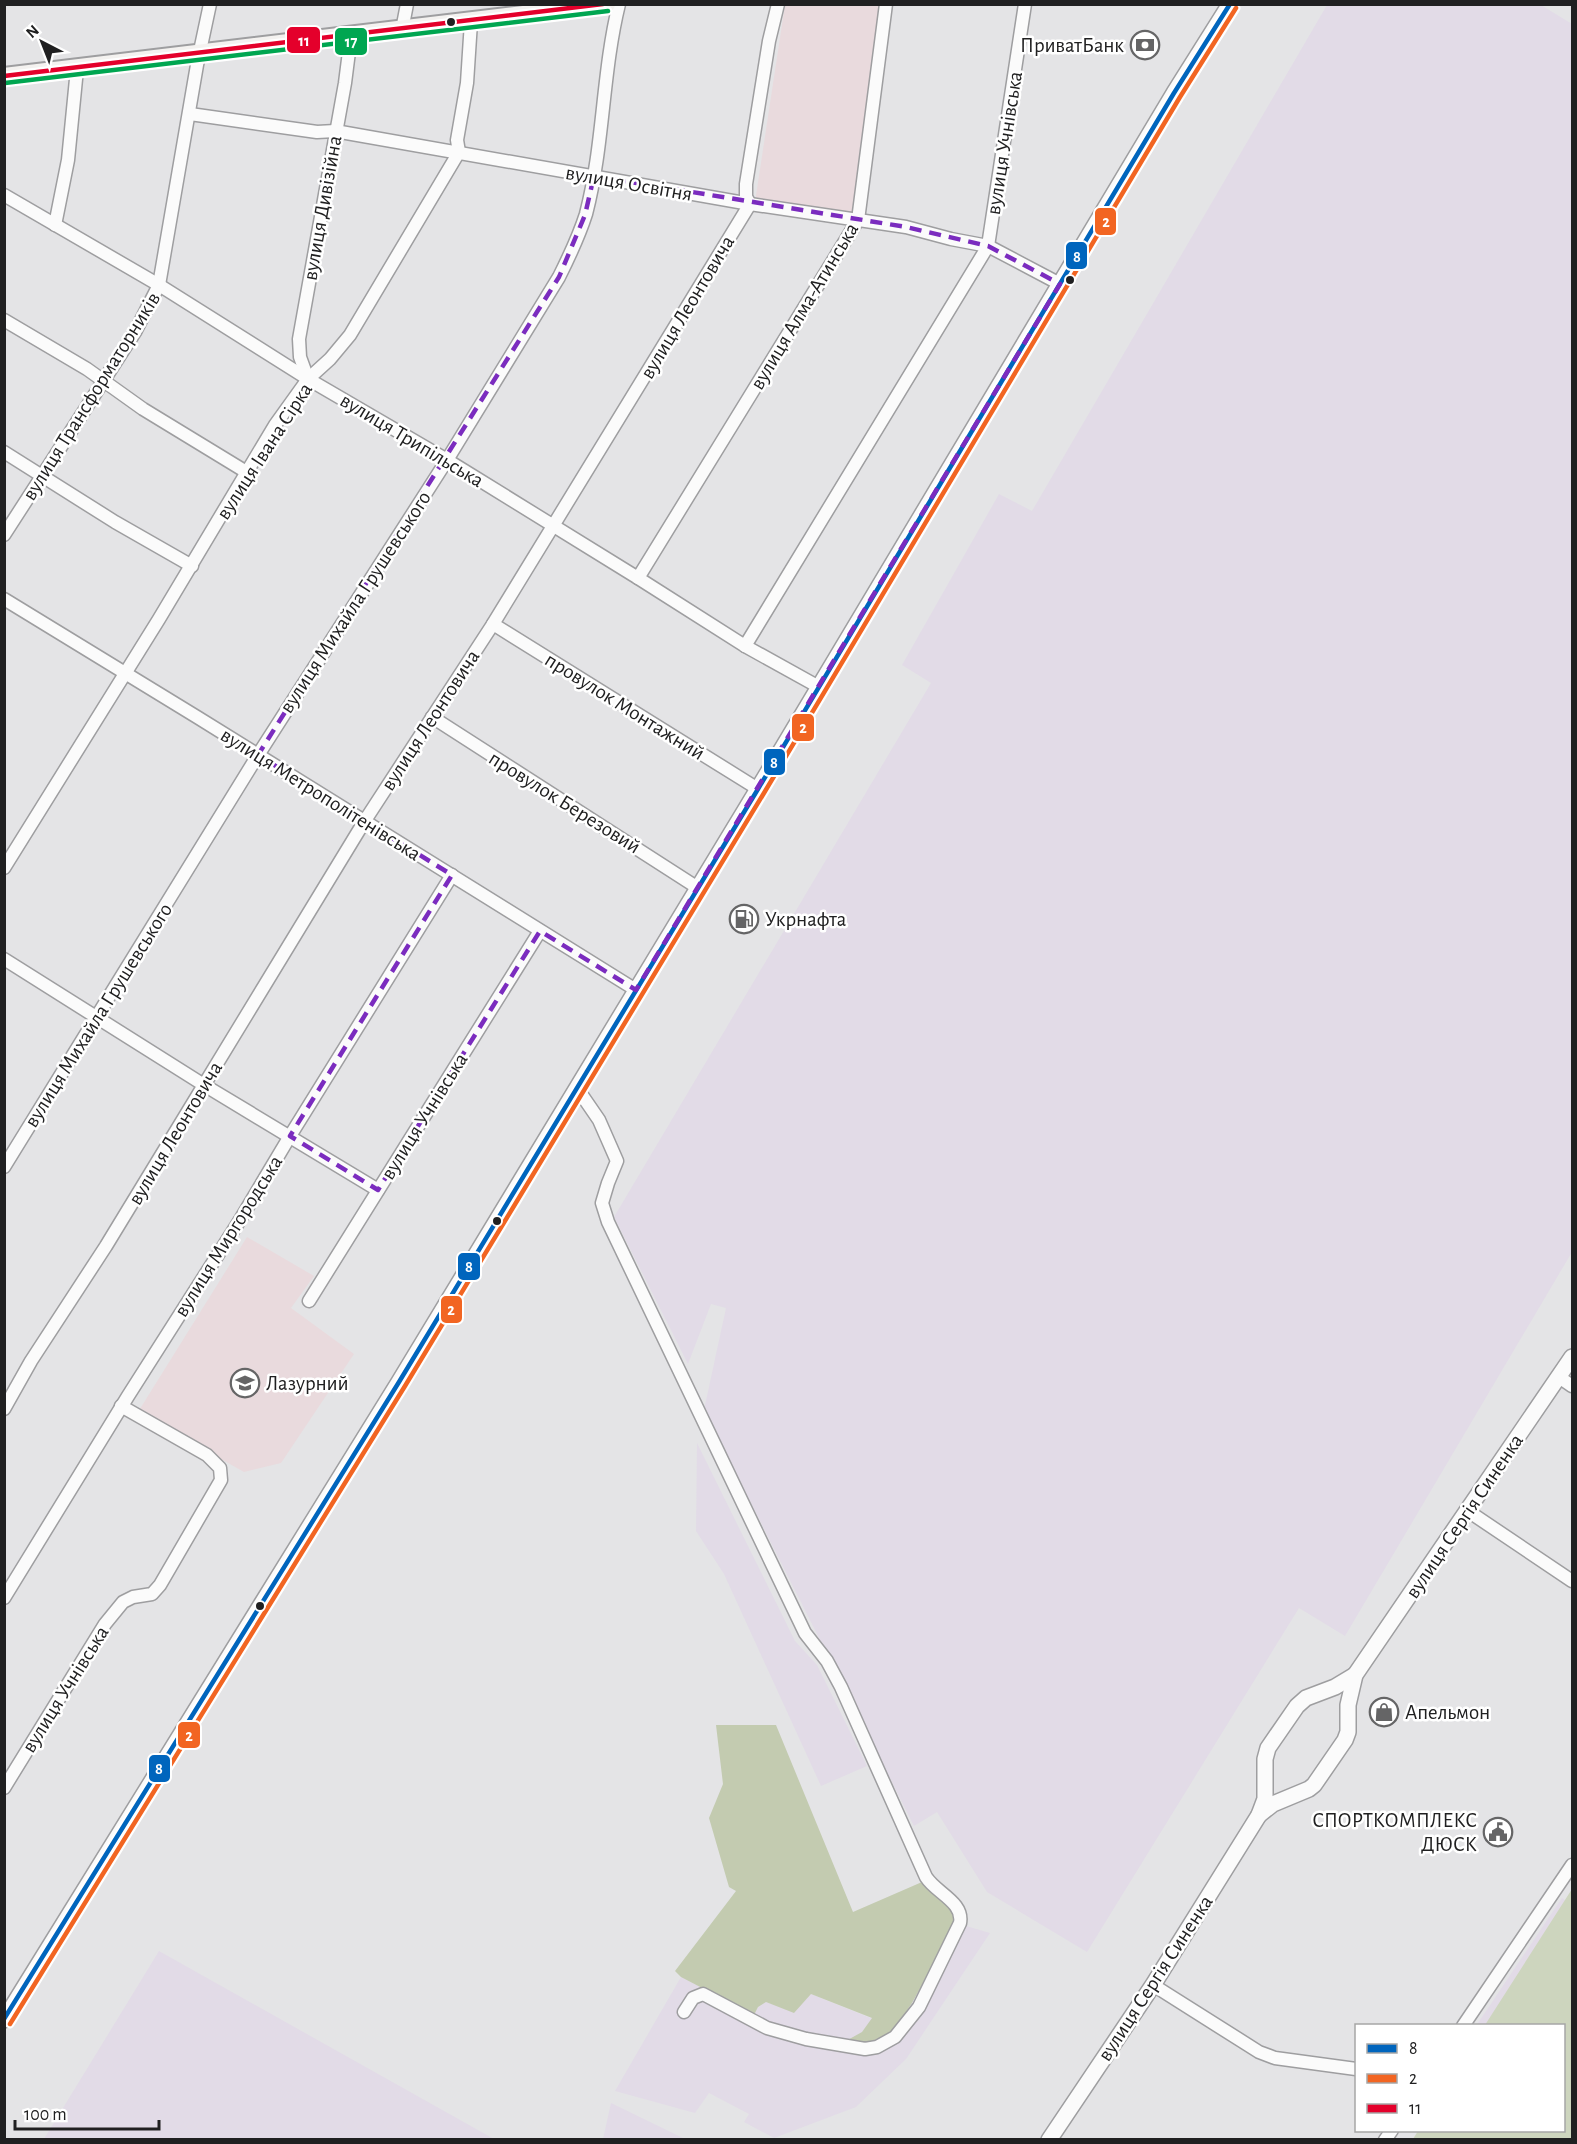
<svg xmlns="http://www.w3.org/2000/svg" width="1577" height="2144" viewBox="0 0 1577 2144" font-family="'Alegreya Sans',sans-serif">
	<rect width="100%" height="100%" fill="#e4e4e6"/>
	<g fill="#e2dbe7">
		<path d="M1327,5H1541L1572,24V1252L1345,1636L1299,1608L1087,1952L987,1892L937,1812L914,1826L704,1410L726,1308L711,1304L688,1364L614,1217L931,683L902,665L999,494L1032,511Z"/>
		<path d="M697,1443L795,1641L817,1665L867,1766L821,1786L724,1574L696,1531Z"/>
		<path d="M1562,1898L1572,1905L1491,2025L1476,2026Z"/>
		<path d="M956,1923L990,1933L906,2059L856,2107L774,2138L744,2122L749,2114L709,2093L695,2113L615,2091L681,1977L754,2014L758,2007L766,2002L794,2012L811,1994L873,2019L862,2032H892L912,2003Z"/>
		<path d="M159,1951L494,2139H44Z"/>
		<path d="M611,2103L685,2139H688H603Z"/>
	</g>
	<g fill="#e9dadd">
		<path d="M785,5H882L852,214L755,202Z"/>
		<path d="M247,1237L314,1276L291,1308L354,1354L281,1463L244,1472L138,1412Z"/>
	</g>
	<path fill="#cdd5be" d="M1572,1889V2139H1413L1418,2131L1564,2130V2026L1485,2025Z"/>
	<path fill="#c3cbb0" d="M716,1725H776L853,1912L922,1882L953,1910L956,1923L912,2003L892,2032L871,2042H844L862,2032L872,2018L811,1994L794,2013L766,2002L758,2007L754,2015L681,1977L675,1971L736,1891L729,1887L709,1818L723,1784Z"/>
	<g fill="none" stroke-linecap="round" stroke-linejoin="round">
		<g stroke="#9e9ea0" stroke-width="15">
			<g id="minor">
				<path d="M402,30L407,4"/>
				<path d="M190,114L317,132L335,131L750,204L906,227L951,239L988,246L1060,284"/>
				<path d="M4,195L159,285L308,379L447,460L638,578L745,646L819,687"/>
				<path d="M55,225L68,160L77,69"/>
				<path d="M4,320L87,369L143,409L248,473"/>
				<path d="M308,379L300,357L299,339L345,83L351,36"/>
				<path d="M4,452L115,522L192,566"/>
				<path d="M4,535L135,332L159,285L197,65L210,4"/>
				<path d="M638,578L858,220L886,4"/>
				<path d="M4,599L197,717L636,990"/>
				<path d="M493,624L758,789"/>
				<path d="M745,646L988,246L1025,4"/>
				<path d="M432,717L698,888"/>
				<path d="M4,868L159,619L275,425L308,379L330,359L350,335L459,152L457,140L467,83L471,22"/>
				<path d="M4,959L204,1085L378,1190"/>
				<path d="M577,1088L599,1120L617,1161L608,1183L602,1203L608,1222L805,1633L827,1661L841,1687L926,1877C936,1893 964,1902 960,1923L919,2007L895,2037L877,2047L865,2049L806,2039L767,2028L703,1994L693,1998L684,2012"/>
				<path d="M4,1167L258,755L447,460L559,277C569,257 579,236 586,214C604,145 602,73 619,4"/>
				<path d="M309,1301L540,931"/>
				<path d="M1559,1377L1572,1386"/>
				<path d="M4,1409L31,1361L106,1246L364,822L493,624L750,204L746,197V184L769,41L778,4"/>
				<path d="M1468,1511L1572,1581"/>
				<path d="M4,1598L128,1396L240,1220L290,1136L452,875"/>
				<path d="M4,1788L105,1624L123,1602L133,1597L152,1594L160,1585L221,1480L220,1468L207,1455L121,1406"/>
				<path d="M1153,1985L1259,2052L1275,2058L1356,2069"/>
				<path d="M1463,2026L1572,1865"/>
				<path d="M1385,2140L1392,2130"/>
			</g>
		</g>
		<g stroke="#9e9ea0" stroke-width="18">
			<g id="tertiary">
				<path d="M1259,1815L1273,1804L1309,1789L1314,1785L1345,1740L1348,1732V1705L1355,1675L1572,1357"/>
				<path d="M4,2020L399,1382L758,789L1174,93L1230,4"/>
				<path d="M1049,2140L1153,1985L1259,1815L1265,1799V1759L1268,1748L1297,1706L1306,1698L1335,1687L1355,1675"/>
			</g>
		</g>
		<g stroke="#9e9ea0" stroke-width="20">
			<path id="secondary" d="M4,76L607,4"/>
		</g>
		<use href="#minor" stroke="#fbfbfb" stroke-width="12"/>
		<use href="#tertiary" stroke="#fbfbfb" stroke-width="15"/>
		<use href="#secondary" stroke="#f4f2f0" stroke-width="16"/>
		<g stroke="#fff" stroke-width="9">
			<path id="bus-1" d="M4,2019L399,1382L758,789L1174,93L1230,4"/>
		</g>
		<g stroke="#fff" stroke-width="9">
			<path id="bus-2" d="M10,2024L405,1386L764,793L1180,97L1236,8"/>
		</g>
		<g stroke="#fff" stroke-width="9">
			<path id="bus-3" d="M4,76L603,4"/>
		</g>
		<g stroke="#fff" stroke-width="9">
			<path id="bus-4" d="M5,83L608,11"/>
		</g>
		<use href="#bus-1" stroke="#0065bd" stroke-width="4.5"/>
		<use href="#bus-2" stroke="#f26522" stroke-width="4.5"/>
		<use href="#bus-3" stroke="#e4002b" stroke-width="4.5"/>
		<use href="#bus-4" stroke="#00a651" stroke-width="4.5"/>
	</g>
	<path fill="none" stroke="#7b2cbf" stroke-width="4.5" stroke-dasharray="12 8" stroke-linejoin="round" d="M594,176L906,227L988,246L1060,284L636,990L540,931L378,1190L290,1136L452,875L258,755L559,277L585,215Z"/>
	<defs>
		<g id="bank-ring" transform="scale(1.5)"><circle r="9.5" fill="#fff" stroke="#656566" stroke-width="1.5"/><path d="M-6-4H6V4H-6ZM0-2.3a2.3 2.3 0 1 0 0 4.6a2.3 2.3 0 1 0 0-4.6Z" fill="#656566"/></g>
		<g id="fuel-ring" transform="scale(1.5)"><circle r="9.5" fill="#fff" stroke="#656566" stroke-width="1.5"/><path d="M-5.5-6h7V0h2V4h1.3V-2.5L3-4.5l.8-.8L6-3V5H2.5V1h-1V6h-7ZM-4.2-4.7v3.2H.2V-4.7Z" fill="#656566"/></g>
		<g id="school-ring" transform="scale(1.5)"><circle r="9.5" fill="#fff" stroke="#656566" stroke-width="1.5"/><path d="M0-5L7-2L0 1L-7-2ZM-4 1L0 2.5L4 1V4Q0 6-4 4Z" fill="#656566"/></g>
		<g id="shop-ring" transform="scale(1.5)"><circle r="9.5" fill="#fff" stroke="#656566" stroke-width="1.5"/><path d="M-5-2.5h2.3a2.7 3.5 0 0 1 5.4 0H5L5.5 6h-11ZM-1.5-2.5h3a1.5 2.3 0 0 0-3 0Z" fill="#656566"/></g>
		<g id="civic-ring" transform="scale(1.5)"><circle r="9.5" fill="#fff" stroke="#656566" stroke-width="1.5"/><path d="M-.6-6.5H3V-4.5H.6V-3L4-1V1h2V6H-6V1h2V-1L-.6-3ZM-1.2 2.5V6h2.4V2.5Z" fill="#656566"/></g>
	</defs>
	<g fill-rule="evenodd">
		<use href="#bank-ring" x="1145" y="45"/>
		<use href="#fuel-ring" x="744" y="919"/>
		<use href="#school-ring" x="245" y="1383"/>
		<use href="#shop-ring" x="1384" y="1712"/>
		<use href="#civic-ring" x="1498" y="1832"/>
	</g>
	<g fill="#202021" stroke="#fff" stroke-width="2">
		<circle cx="451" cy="22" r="5"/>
		<circle cx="1070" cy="280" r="5"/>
		<circle cx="497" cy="1221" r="5"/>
		<circle cx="260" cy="1606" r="5"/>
	</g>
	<g text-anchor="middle" stroke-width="5" stroke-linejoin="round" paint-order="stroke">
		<g font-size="21" fill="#202021" stroke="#fff" text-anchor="start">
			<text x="1124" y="52" text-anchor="end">ПриватБанк</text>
			<text x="765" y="926">Укрнафта</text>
			<text x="266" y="1390">Лазурний</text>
			<text x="1405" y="1719">Апельмон</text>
			<text x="1477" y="1827" text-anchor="end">СПОРТКОМПЛЕКС<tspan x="1477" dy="24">ДЮСК</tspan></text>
		</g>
		<g font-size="21" fill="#202021" stroke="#fff">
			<text transform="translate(1004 143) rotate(-81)" y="7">вулиця Учнівська</text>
			<text transform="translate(629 183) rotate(10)" y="7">вулиця Освітня</text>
			<text transform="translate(322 208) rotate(-80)" y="7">вулиця Дивізійна</text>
			<text transform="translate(804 306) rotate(-59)" y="7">вулиця Алма-Атинська</text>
			<text transform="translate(687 307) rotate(-59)" y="7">вулиця Леонтовича</text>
			<text transform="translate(91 396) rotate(-58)" y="7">вулиця Трансформаторників</text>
			<text transform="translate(412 440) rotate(31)" y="7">вулиця Трипільська</text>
			<text transform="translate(264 451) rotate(-57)" y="7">вулиця Івана Сірка</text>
			<text transform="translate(355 602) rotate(-57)" y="7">вулиця Михайла Грушевського</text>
			<text transform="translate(625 706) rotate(32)" y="7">провулок Монтажний</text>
			<text transform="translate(430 720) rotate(-57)" y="7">вулиця Леонтовича</text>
			<text transform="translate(321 794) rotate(32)" y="7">вулиця Метрополітенівська</text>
			<text transform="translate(565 802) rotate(32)" y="7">провулок Березовий</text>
			<text transform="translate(98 1015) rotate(-58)" y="7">вулиця Михайла Грушевського</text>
			<text transform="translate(424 1116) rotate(-58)" y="7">вулиця Учнівська</text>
			<text transform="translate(175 1133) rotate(-59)" y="7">вулиця Леонтовича</text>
			<text transform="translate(228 1236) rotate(-58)" y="7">вулиця Миргородська</text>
			<text transform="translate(1464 1516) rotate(-56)" y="7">вулиця Сергія Синенка</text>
			<text transform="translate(65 1689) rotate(-58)" y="7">вулиця Учнівська</text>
			<text transform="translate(1155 1978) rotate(-57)" y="7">вулиця Сергія Синенка</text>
		</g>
	</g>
	<g stroke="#fff" stroke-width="2">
		<rect x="286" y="26" width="35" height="28" rx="6" fill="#e4002b"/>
		<rect x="334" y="27" width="34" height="29" rx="6" fill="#00a651"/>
		<rect x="1094" y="207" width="23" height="29" rx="6" fill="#f26522"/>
		<rect x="1065" y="241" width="23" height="29" rx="6" fill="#0065bd"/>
		<rect x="791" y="713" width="24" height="29" rx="6" fill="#f26522"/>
		<rect x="763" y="748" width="23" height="28" rx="6" fill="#0065bd"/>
		<rect x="457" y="1252" width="24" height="29" rx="6" fill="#0065bd"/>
		<rect x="440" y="1295" width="23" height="29" rx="6" fill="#f26522"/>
		<rect x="177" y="1721" width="24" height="28" rx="6" fill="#f26522"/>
		<rect x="148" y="1754" width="23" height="29" rx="6" fill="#0065bd"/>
	</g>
	<g font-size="16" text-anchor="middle" font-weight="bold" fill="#fff">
		<text x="304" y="46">11</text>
		<text x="351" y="47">17</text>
		<text x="1106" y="227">2</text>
		<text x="1077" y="262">8</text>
		<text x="803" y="733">2</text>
		<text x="774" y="768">8</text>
		<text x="469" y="1272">8</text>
		<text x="451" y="1315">2</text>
		<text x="189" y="1741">2</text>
		<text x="159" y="1774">8</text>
	</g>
	<rect width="1577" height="2144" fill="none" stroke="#202021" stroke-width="12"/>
	<rect x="1355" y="2024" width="210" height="108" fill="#ffffff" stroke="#a6a6a6" stroke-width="1.5"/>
	<rect x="1367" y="2044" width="30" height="9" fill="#0065bd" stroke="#a6a6a6" stroke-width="1.5"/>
	<text x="1409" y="2054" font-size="18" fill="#202021">8</text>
	<rect x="1367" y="2074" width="30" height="9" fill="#f26522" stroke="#a6a6a6" stroke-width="1.5"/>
	<text x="1409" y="2084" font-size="18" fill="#202021">2</text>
	<rect x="1367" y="2104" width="30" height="9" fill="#e4002b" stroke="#a6a6a6" stroke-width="1.5"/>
	<text x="1409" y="2114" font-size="18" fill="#202021">11</text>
	<g transform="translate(42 42) rotate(318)" stroke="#ffffff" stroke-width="4.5" paint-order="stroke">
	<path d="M0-4.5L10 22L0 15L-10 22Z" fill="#202021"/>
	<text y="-9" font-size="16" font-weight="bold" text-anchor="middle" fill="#202021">N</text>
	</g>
	<path d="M15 2120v9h144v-9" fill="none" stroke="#202021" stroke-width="3"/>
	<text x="24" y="2120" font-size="18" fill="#202021" stroke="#ffffff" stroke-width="4.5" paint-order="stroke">100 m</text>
</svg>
